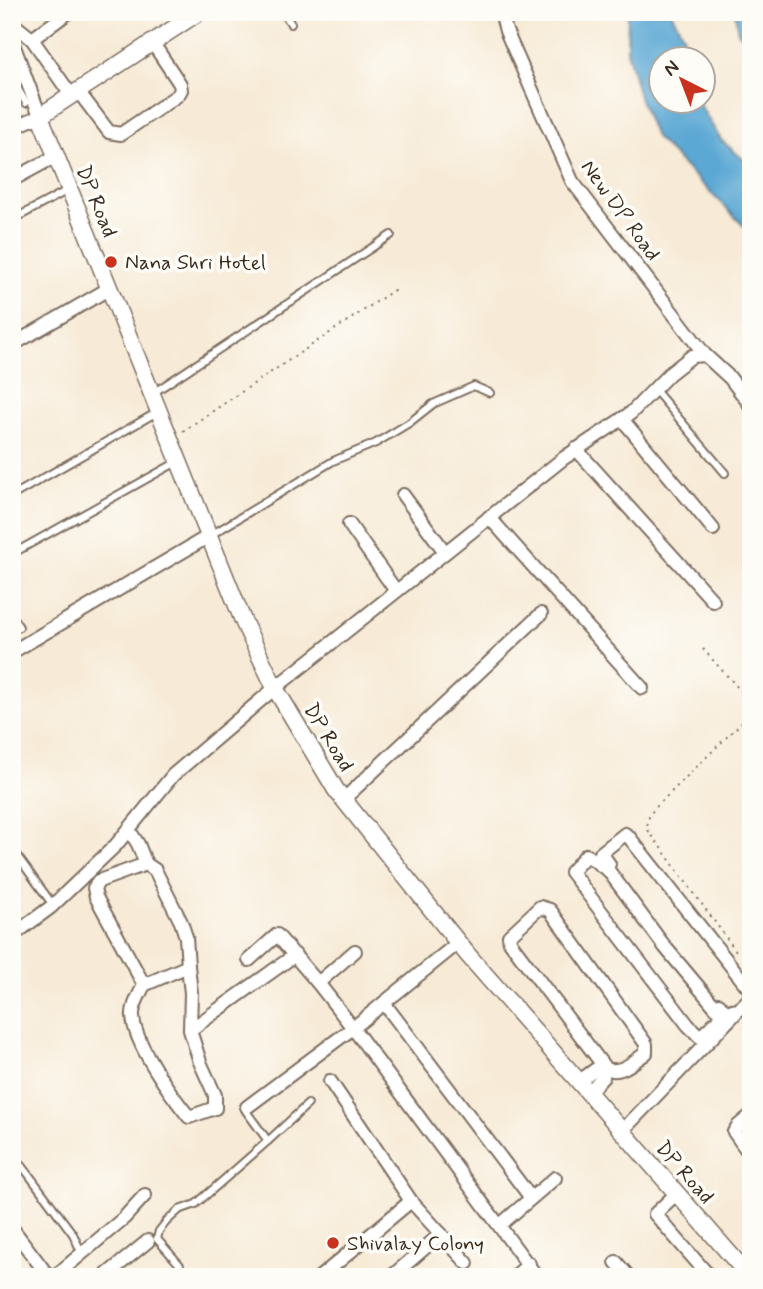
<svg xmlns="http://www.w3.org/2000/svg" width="763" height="1289" viewBox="0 0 763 1289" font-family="Mynerve,sans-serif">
	<rect width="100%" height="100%" fill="#fdfcf7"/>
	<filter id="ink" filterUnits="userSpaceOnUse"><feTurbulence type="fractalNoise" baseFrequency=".0143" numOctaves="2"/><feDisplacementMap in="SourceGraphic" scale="14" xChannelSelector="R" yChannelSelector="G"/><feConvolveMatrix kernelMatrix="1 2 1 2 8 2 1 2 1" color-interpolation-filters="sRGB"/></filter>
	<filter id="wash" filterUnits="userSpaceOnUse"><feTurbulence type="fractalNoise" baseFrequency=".00686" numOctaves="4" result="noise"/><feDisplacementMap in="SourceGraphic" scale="28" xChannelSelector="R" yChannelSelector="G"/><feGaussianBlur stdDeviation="1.57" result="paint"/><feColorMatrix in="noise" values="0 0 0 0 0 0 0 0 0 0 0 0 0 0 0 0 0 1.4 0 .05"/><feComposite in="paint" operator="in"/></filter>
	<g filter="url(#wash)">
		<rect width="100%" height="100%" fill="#f7ead6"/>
		<g fill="#5ba8d4" stroke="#4b6979" stroke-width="2">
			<path d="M628,12H671L683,35L686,59L662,60V102H698L721,140L751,166V233L655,137L639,97L627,50Z"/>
			<path d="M735,12H751V44L738,32Z"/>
		</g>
	</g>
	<g filter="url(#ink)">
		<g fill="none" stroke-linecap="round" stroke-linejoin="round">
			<g stroke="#7d6d5e" stroke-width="10">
				<g id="service">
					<path d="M283,12L291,24"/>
					<path d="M12,79L26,103"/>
					<path d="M12,220L68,190"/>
					<path d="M654,389L725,473"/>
					<path d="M153,393L391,235"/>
					<path d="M12,496L159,411"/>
					<path d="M211,535L333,461L376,443L409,423L433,404L474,386L490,393"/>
					<path d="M12,554L177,462"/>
					<path d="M12,616L19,627L12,631"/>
					<path d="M12,849L53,905"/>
					<path d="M12,914L22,929"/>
					<path d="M268,1141L308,1104"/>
					<path d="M12,1152L73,1234L82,1254"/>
					<path d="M180,1265L157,1239L159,1231L167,1221L179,1210L196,1204L268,1141L246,1111L247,1107"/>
				</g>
			</g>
			<g stroke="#7d6d5e" stroke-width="16">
				<g id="minor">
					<path d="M501,12L506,31L572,181L705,355L730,378L751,406"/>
					<path d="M12,23L32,39L71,95"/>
					<path d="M32,39L69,12"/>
					<path d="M12,41L40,116L12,128"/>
					<path d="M78,91L109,132L121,134L178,95L181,90L180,84L152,42"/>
					<path d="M12,180L56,156"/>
					<path d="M12,345L110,288"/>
					<path d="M622,419L713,529"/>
					<path d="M576,449L713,601"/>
					<path d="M403,495L445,552"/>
					<path d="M489,517L642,688"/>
					<path d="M349,524L396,591"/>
					<path d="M12,652L209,536"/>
					<path d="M344,799L541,614"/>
					<path d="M129,830L138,844L146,864"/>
					<path d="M609,864L601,853L625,834L629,837L751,991"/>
					<path d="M540,907L550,910L646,1044V1053C634,1061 620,1076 605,1068L510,942L509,936Z"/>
					<path d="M12,936L51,907L116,845L173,775L275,688L564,458L631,413L669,374L692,356L705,355"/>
					<path d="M249,960L277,935L318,983L353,1028L537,1277"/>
					<path d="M318,983L355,951"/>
					<path d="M144,985L96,897L94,888L99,881L146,864L155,870L181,922L186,937L188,966"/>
					<path d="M384,1003L531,1198"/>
					<path d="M719,1004L726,1013L732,1010L735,1013"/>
					<path d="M722,1016L700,1037L688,1025L571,872L586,855C595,859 600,866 608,870L665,947L727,1021"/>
					<path d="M190,1030L191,993L188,966L144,985C140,994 132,1006 133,1016C134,1044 172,1096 189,1117L215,1108V1095L200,1062L190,1030L295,955"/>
					<path d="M578,1082L596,1069L601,1072"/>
					<path d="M588,1093L603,1077L601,1072L605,1068"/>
					<path d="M247,1107L353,1028L458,943"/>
					<path d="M751,1115L738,1126L734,1132L751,1156"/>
					<path d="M622,1131L751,997"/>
					<path d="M677,1193L655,1214L710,1277"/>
					<path d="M411,1201L467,1263"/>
					<path d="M500,1225L555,1178"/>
					<path d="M12,1228L49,1277"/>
					<path d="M616,1262L629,1277"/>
					<path d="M54,1277L124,1218L145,1195"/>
					<path d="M104,1277L148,1241"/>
					<path d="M320,1277L411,1201L330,1081"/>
					<path d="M391,1277L441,1234"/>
					<path d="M514,1277L529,1264"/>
				</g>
			</g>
			<g stroke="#7d6d5e" stroke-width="19">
				<path id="tertiary" d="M199,12L40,116L244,623L275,688L336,790L468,955L750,1277"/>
			</g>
			<g stroke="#7d6d5e" stroke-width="2" stroke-dasharray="2 5" stroke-linecap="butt">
				<path d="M183,431L397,288"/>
				<path d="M703,649L748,699L744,720L661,802C652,811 646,816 648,830L736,951"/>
			</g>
			<use href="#service" stroke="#fff" stroke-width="6"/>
			<use href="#minor" stroke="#fff" stroke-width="12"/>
			<use href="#tertiary" stroke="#fff" stroke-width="16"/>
		</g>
	</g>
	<g fill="#c8321e" stroke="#fdfcf7" stroke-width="2.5">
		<circle cx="111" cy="262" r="7"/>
		<circle cx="333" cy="1243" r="7"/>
	</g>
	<g text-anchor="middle" stroke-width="7" stroke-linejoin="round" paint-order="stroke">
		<g font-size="21" fill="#3b2a1e" stroke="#fdfcf7">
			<text transform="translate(97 201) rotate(68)" y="7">DP Road</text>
			<text transform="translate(621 210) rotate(54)" y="7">New DP Road</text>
			<text transform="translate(329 737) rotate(59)" y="7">DP Road</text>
			<text transform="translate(685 1172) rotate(49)" y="7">DP Road</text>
		</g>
		<g font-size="21" fill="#3b2a1e" stroke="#fdfcf7" text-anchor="start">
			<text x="125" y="269">Nana Shri Hotel</text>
			<text x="347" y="1250">Shivalay Colony</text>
		</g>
	</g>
	<rect width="763" height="1289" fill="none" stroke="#fdfcf7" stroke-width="42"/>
	<g transform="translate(682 80) rotate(318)"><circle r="33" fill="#fdfcf7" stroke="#afa8a0" stroke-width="2"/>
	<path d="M0-5L12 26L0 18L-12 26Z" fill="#c8321e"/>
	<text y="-10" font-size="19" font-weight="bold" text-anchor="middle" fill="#3b2a1e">N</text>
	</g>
</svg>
